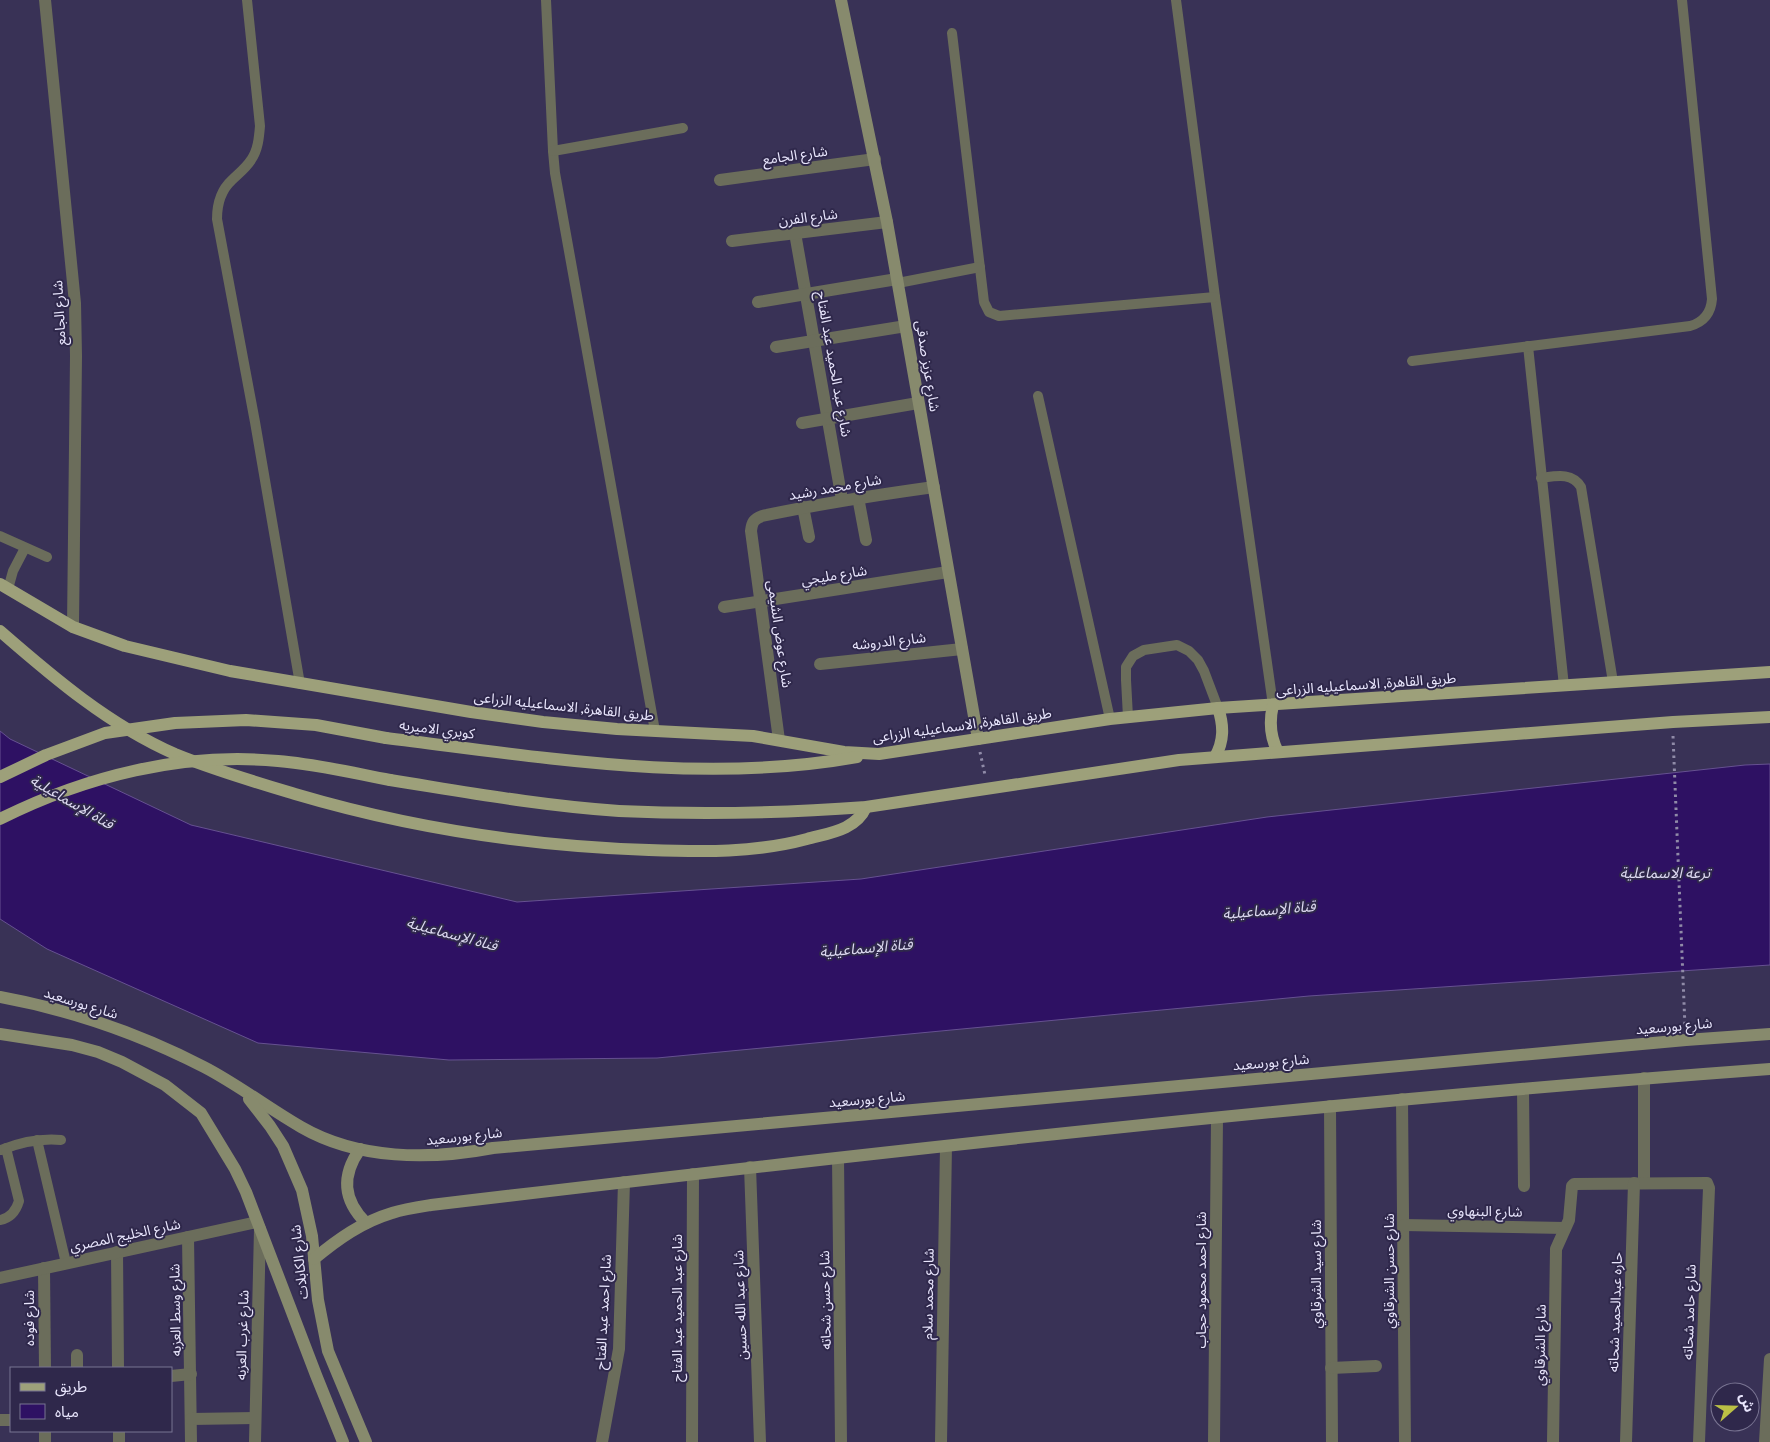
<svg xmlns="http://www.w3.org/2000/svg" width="1770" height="1442" viewBox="0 0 1770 1442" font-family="Overpass,'Noto Sans Arabic',sans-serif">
	<rect width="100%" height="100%" fill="#393256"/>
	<path fill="#2e1163" stroke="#665191" d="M0,731L10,739L191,825L517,902L861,879L1267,817L1745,765L1770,764V965L1309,996L657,1058L449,1060L258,1043L47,949L0,919Z"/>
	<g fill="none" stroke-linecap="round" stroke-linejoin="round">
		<g stroke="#908ba8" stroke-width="3" stroke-dasharray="2.5 4" stroke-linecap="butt">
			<path d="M1673,736L1685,1027"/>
			<path d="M980,752L985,775"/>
		</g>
		<g stroke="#6b6d5b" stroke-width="10">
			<path d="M247,0L260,126C259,138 258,150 251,160C246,168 239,173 232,180C221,190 217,204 217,219L255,422L300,684"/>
			<path d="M546,0L553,151L555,173L655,731"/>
			<path d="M1176,0L1215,297L1273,705"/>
			<path d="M952,33L984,302L989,312L999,316L1215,297"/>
			<path d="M553,151L683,128"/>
			<path d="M898,283L980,267"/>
			<path d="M1528,346L1564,686"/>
			<path d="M1412,361L1690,326C1704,322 1711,313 1712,299L1682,0"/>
			<path d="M1038,396L1110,719"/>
			<path d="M1541,478C1556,476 1572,472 1581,487L1613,682"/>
			<path d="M0,536L47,557"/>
			<path d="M8,589L13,571L25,548"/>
			<path d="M1128,717L1126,680V667L1133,656L1144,650L1177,645L1189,651L1198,660L1204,671L1218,708"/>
			<path d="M37,1140L66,1263"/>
			<path d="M1,1150C21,1142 39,1138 61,1140"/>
			<path d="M0,1220C11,1218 16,1211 19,1201L6,1148"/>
		</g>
		<g stroke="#6b6d5b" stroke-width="12">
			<path d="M45,0L75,303L76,356L73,627"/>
			<path d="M720,180L875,159"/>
			<path d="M795,233L842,500"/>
			<path d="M732,241L887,222"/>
			<path d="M758,302L897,279"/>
			<path d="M776,347L906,326"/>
			<path d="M802,423L918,403"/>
			<path d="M858,497L866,540"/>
			<path d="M803,507L809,537"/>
			<path d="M724,607L948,572"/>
			<path d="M820,664L962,649"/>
			<path d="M779,740L751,531C752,522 754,519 762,516C819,504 876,495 934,487"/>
			<path d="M1644,1078V1183"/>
			<path d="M1523,1089L1524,1186"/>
			<path d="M1402,1099L1405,1442"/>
			<path d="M1330,1106L1332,1442"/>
			<path d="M838,1158L841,1442"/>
			<path d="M750,1167L760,1442"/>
			<path d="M1404,1225L1565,1228"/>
			<path d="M188,1237L191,1442"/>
			<path d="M117,1252L118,1368"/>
			<path d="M44,1268L45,1368"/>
			<path d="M0,1278L257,1222"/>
			<path d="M77,1368V1355"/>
			<path d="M1331,1368L1376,1366"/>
			<path d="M171,1376L191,1374"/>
			<path d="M191,1419L255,1418"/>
			<path d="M0,1420H11"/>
			<path d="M45,1431V1442"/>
			<path d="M119,1431V1442"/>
			<path d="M255,1442L260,1229"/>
			<path d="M602,1442L619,1349L624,1182"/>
			<path d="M692,1442L693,1174"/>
			<path d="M941,1442L946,1146"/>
			<path d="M1214,1442L1217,1118"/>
			<path d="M1553,1442L1556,1249L1569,1220L1572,1186L1574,1184L1707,1183L1709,1188L1699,1442"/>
			<path d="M1626,1442L1634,1183"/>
			<path d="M1765,1442L1770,1359"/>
		</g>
		<g stroke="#878a6d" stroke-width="12">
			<path d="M841,0L887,222L978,739"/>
			<path d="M0,997C71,1010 140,1034 204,1067C237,1084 268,1108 301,1127C358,1160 430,1160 493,1148L1686,1040L1770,1034"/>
			<path d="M0,1034L72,1045L98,1052L122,1062L165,1085L201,1113L235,1169L246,1192L316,1375L343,1442"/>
			<path d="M249,1099L270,1126L283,1146L302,1190L312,1236L318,1300L328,1351L366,1442"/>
			<path d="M360,1149C341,1176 343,1200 366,1223"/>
			<path d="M314,1259C338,1239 362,1222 392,1213C404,1209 418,1207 431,1205C876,1152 1322,1102 1770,1069"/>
		</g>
		<g stroke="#9da07a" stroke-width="12">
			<path d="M0,584L73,627L125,646L230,671L471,712L543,722L617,729L753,736L844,752L879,754L1110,719L1218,708L1770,672"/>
			<path d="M0,631C54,678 109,725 175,754C214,770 255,782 295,794C410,828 529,846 649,850C703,852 755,853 807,839C829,833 856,830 866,807"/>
			<path d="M1273,705C1269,722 1270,737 1278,752"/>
			<path d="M386,738C542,757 701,785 857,757"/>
			<path d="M1215,757C1224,741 1224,726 1218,708"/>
			<path d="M390,780C466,792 542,806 619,811C701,815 784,813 866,807L1179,760L1673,722L1770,717"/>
		</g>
		<g stroke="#9da07a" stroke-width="12">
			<path d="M0,777L46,755L105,733L175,723L246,720L316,725L386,738"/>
			<path d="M0,819C86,776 182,752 278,761C316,764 353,773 390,780"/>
		</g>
	</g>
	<g text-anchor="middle" stroke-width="4" stroke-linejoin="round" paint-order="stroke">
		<g font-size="14" fill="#e9e6fd" stroke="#2f284b">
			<text transform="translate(795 155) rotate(-8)" y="5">شارع الجامع</text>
			<text transform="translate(808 217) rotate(-7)" y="5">شارع الفرن</text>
			<text transform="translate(59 313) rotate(-93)" y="5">شارع الجامع</text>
			<text transform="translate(834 364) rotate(80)" y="5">شارع عبد الحميد عبد الفتاح</text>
			<text transform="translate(928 366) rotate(81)" y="5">شارع عزيز صدقى</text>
			<text transform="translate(835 487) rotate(-10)" y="5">شارع محمد رشيد</text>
			<text transform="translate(834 575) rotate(-9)" y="5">شارع مليجي</text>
			<text transform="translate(780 634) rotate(82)" y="5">شارع عوض الشيمى</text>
			<text transform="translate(889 641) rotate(-6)" y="5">شارع الدروشه</text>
			<text transform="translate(1366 684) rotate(-4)" y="5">طريق القاهرة, الاسماعيليه الزراعى</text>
			<text transform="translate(564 706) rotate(6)" y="5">طريق القاهرة, الاسماعيليه الزراعى</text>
			<text transform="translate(962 725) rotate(-8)" y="5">طريق القاهرة, الاسماعيليه الزراعى</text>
			<text transform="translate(437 729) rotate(7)" y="5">كوبري الاميريه</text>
			<text transform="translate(81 1003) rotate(17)" y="5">شارع بورسعيد</text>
			<text transform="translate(1674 1026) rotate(-5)" y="5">شارع بورسعيد</text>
			<text transform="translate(1271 1062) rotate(-5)" y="5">شارع بورسعيد</text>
			<text transform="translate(867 1099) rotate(-5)" y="5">شارع بورسعيد</text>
			<text transform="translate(464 1136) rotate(-6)" y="5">شارع بورسعيد</text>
			<text transform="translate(1485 1211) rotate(1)" y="5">شارع البنهاوي</text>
			<text transform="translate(125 1235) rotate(-12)" y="5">شارع الخليج المصري</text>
			<text transform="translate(299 1262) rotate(-96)" y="5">شارع الكابلات</text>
			<text transform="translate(1389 1271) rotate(-90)" y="5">شارع حسن الشرقاوي</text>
			<text transform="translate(1316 1274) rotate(-90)" y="5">شارع سيد الشرقاوي</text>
			<text transform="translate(1201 1280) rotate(-90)" y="5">شارع احمد محمود حجاب</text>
			<text transform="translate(928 1294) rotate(-89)" y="5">شارع محمد سلام</text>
			<text transform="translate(825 1300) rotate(-91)" y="5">شارع حسن شحاته</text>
			<text transform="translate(740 1305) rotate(-92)" y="5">شارع عبد الله حسين</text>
			<text transform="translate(677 1308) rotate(-90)" y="5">شارع عبد الحميد عبد الفتاح</text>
			<text transform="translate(175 1310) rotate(-91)" y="5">شارع وسط العزبه</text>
			<text transform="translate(603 1312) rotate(-87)" y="5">شارع احمد عبد الفتاح</text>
			<text transform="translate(1615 1312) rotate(-88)" y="5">حاره عبدالحميد شحاته</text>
			<text transform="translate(1689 1312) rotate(-88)" y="5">شارع حامد شحاته</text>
			<text transform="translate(29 1318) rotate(-90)" y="5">شارع فوده</text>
			<text transform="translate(242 1335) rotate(-88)" y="5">شارع غرب العزبه</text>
			<text transform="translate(1540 1345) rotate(-89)" y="5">شارع الشرقاوي</text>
		</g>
		<g font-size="15" font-style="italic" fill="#dcd9f0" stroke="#2f284b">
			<text transform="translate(72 802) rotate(30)" y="5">قناة الإسماعيلية</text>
			<text x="1665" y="878">ترعة الاسماعلية</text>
			<text transform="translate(1269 910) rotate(-5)" y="5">قناة الإسماعيلية</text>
			<text transform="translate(452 934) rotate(15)" y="5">قناة الإسماعيلية</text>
			<text transform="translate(866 948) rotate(-5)" y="5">قناة الإسماعيلية</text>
		</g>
	</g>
	<rect x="10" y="1367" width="162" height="65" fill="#2f284b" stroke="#797492"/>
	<rect x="20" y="1383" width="25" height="8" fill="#9da07a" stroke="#797492"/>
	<text x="55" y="1392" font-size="15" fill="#e9e6fd">طريق</text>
	<rect x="20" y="1404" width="25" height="15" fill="#2e1163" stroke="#797492"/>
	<text x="55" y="1417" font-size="15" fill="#e9e6fd">مياه</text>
	<g transform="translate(1735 1407) rotate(70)"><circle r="24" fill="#2f284b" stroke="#797492"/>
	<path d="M0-4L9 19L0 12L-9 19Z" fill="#bbc045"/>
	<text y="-8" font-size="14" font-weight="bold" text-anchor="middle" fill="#e9e6fd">ش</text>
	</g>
</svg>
